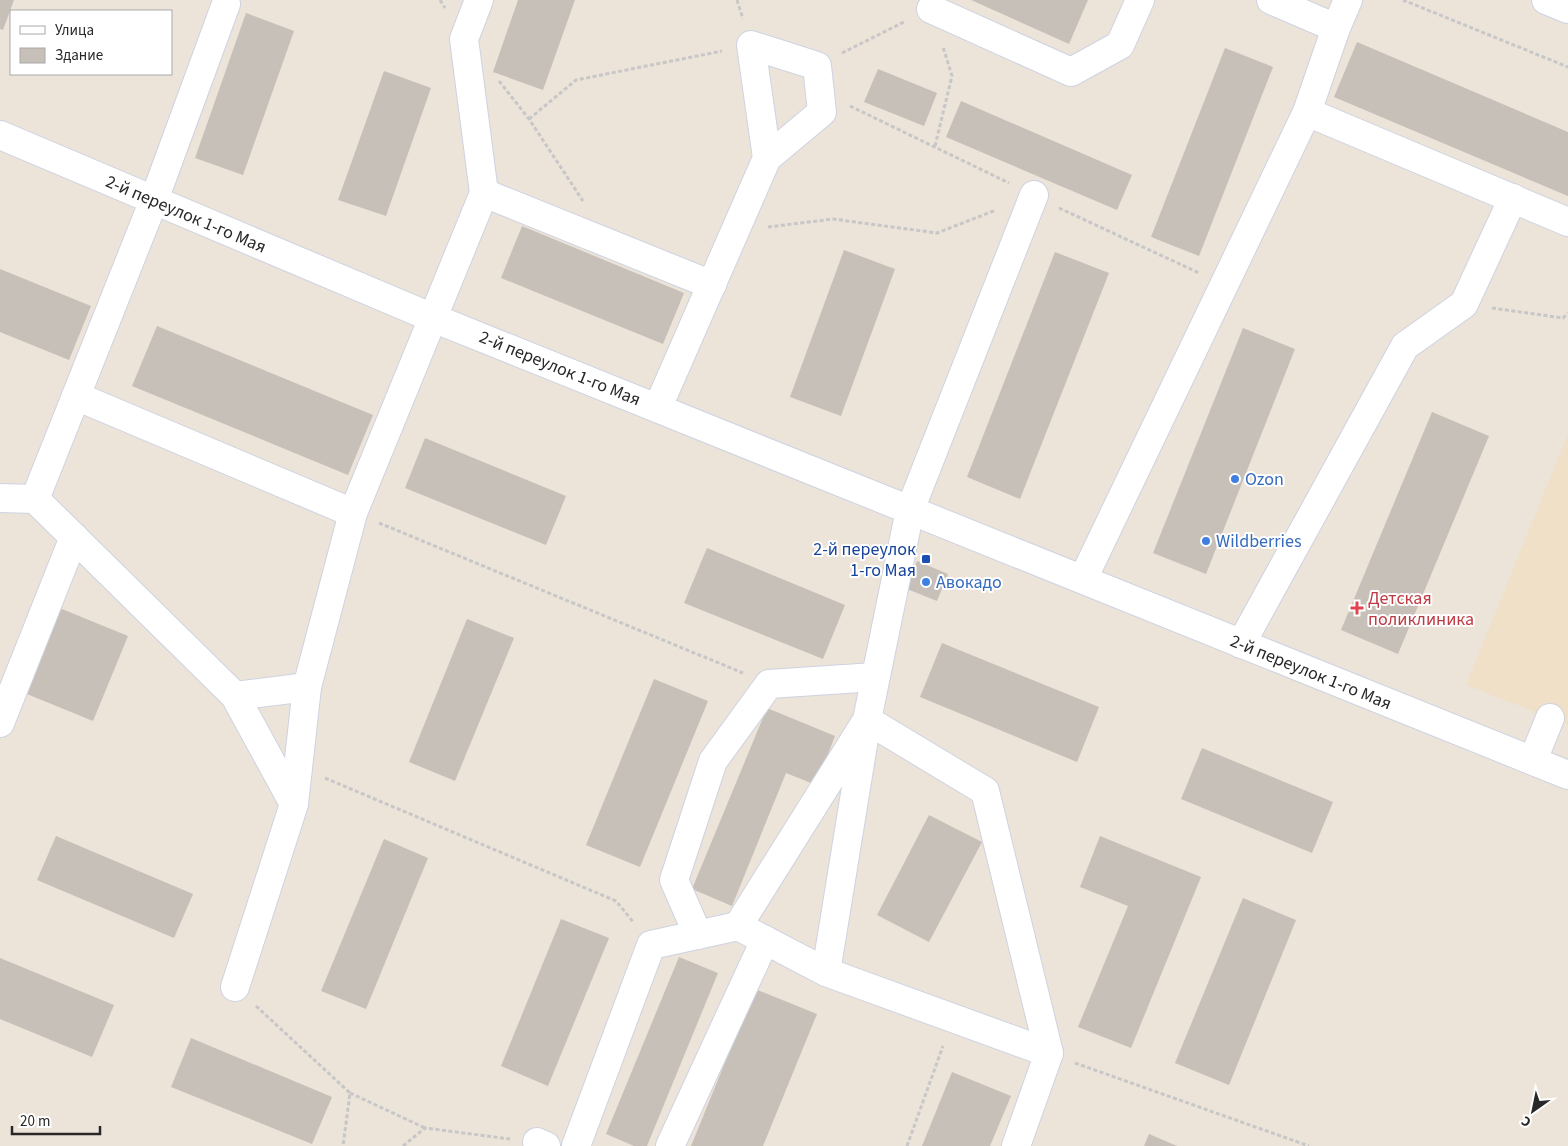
<svg xmlns="http://www.w3.org/2000/svg" width="1568" height="1146" viewBox="0 0 1568 1146" font-family="'Source Sans 3',sans-serif">
	<rect width="100%" height="100%" fill="#ece3d9"/>
	<path fill="#efe0c7" d="M1568,434V725L1466,685Z"/>
	<g fill="#c7c0b9">
		<path d="M0,0H14L3,30L0,29Z"/>
		<path d="M518,0H575L543,90L493,72Z"/>
		<path d="M971,0H1088L1069,44Z"/>
		<path d="M246,13L294,31L243,175L195,158Z"/>
		<path d="M1357,42L1568,132V196L1334,97Z"/>
		<path d="M1225,48L1273,67L1199,256L1151,237Z"/>
		<path d="M878,69L937,93L924,126L864,102Z"/>
		<path d="M384,71L431,88L386,216L338,200Z"/>
		<path d="M961,101L1132,175L1117,210L946,137Z"/>
		<path d="M522,226L684,293L663,344L501,278Z"/>
		<path d="M844,250L895,269L841,416L790,397Z"/>
		<path d="M1055,252L1109,273L1020,499L967,477Z"/>
		<path d="M0,269L91,306L69,360L0,332Z"/>
		<path d="M157,326L373,415L348,475L132,386Z"/>
		<path d="M1243,328L1295,349L1206,574L1153,553Z"/>
		<path d="M1432,412L1489,436L1398,654L1341,630Z"/>
		<path d="M425,438L566,496L546,545L405,488Z"/>
		<path d="M707,548L845,605L823,659L684,603Z"/>
		<path d="M917,561L948,574L937,601L907,589Z"/>
		<path d="M57,607L128,636L93,721L22,692Z"/>
		<path d="M467,619L514,638L455,781L409,762Z"/>
		<path d="M942,643L1099,707L1077,762L920,697Z"/>
		<path d="M654,679L708,701L640,867L586,845Z"/>
		<path d="M767,708L835,736L816,785L786,773L732,906L692,889Z"/>
		<path d="M1202,748L1333,802L1312,853L1181,799Z"/>
		<path d="M929,815L982,842L929,942L877,915Z"/>
		<path d="M56,836L193,894L174,938L37,880Z"/>
		<path d="M1100,836L1201,877L1131,1048L1078,1027L1128,906L1080,887Z"/>
		<path d="M384,839L428,858L366,1009L321,991Z"/>
		<path d="M1243,898L1296,920L1229,1085L1175,1063Z"/>
		<path d="M561,919L609,938L548,1086L501,1066Z"/>
		<path d="M679,957L718,973L647,1146H634L606,1134Z"/>
		<path d="M0,958L114,1005L92,1057L0,1019Z"/>
		<path d="M755,989L817,1014L763,1146H691Z"/>
		<path d="M191,1038L332,1097L312,1144L171,1087Z"/>
		<path d="M952,1072L1011,1096L990,1146H922Z"/>
		<path d="M1149,1134L1177,1146H1144Z"/>
	</g>
	<g fill="none" stroke-linecap="round" stroke-linejoin="round">
		<g stroke="#ced3e2" stroke-width="30">
			<g id="minor">
				<path d="M479,0L464,39L484,193"/>
				<path d="M1271,0L1336,28"/>
				<path d="M1348,0L1336,28L1307,112L1568,222"/>
				<path d="M1546,0L1568,9"/>
				<path d="M931,9L1071,72L1120,45L1140,0"/>
				<path d="M0,135L433,318L1568,775"/>
				<path d="M76,396L353,513"/>
				<path d="M658,407L767,158L822,112L817,66L751,45L767,158"/>
				<path d="M0,498L35,499L154,200L226,4"/>
				<path d="M35,499L235,696L294,804L235,987"/>
				<path d="M1083,579L1307,112"/>
				<path d="M1241,644L1405,346L1464,304L1513,198"/>
				<path d="M235,696L307,687"/>
				<path d="M0,723L74,537"/>
				<path d="M1533,760L1550,718"/>
				<path d="M294,804L307,687L353,513L484,193L712,285"/>
				<path d="M698,935L674,880L713,761L769,684L875,677"/>
				<path d="M826,972L1049,1053L985,791L867,720L826,972L738,926L867,720L910,510L1034,195"/>
				<path d="M537,1142L546,1146"/>
				<path d="M576,1146L651,945L738,926"/>
				<path d="M670,1146L765,940"/>
				<path d="M1016,1146L1049,1053"/>
			</g>
		</g>
		<g stroke="#c7c7c7" stroke-width="3" stroke-dasharray="4 2.5" stroke-linecap="butt">
			<path d="M440,0L445,8"/>
			<path d="M737,0L743,19"/>
			<path d="M1403,0L1568,67"/>
			<path d="M842,53L906,21"/>
			<path d="M499,81L529,119L583,201"/>
			<path d="M850,106L1009,183"/>
			<path d="M529,119L576,80L722,51"/>
			<path d="M935,146L952,76L943,47"/>
			<path d="M1059,208L1199,273"/>
			<path d="M768,227L833,219L937,233L996,210"/>
			<path d="M1492,308L1563,318L1568,313"/>
			<path d="M379,523L743,673"/>
			<path d="M325,778L616,901L634,923"/>
			<path d="M256,1006L350,1093L343,1146"/>
			<path d="M1075,1063L1309,1146"/>
			<path d="M350,1093L425,1128"/>
			<path d="M403,1146L425,1128L510,1139"/>
			<path d="M907,1146L943,1046"/>
		</g>
		<use href="#minor" stroke="#fff" stroke-width="28"/>
	</g>
	<g fill="#3f7fe0" stroke="#fff" stroke-width="2">
		<circle cx="1235" cy="479" r="5"/>
		<circle cx="1206" cy="541" r="5"/>
		<circle cx="926" cy="582" r="5"/>
	</g>
	<rect fill="#1a4fb4" stroke="#fff" stroke-width="2" x="921" y="554" width="10" height="10" rx="2.5"/>
	<path fill="#e0444e" stroke="#fff" stroke-width="2" d="M1354.5 600.5h5v5h5v5h-5v5h-5v-5h-5v-5h5z"/>
	<g text-anchor="middle" stroke-width="4" stroke-linejoin="round" paint-order="stroke">
		<g font-size="18" fill="#282828" stroke="#fff">
			<text transform="translate(186 214) rotate(23)" y="6">2-й переулок 1-го Мая</text>
			<text transform="translate(560 368) rotate(22)" y="6">2-й переулок 1-го Мая</text>
			<text transform="translate(1311 672) rotate(22)" y="6">2-й переулок 1-го Мая</text>
		</g>
		<g font-size="18" fill="#366cbe" stroke="#fff" text-anchor="start">
			<text x="1245" y="485">Ozon</text>
			<text x="1216" y="547">Wildberries</text>
			<text x="936" y="588">Авокадо</text>
		</g>
		<g font-size="18" fill="#164399" stroke="#fff" text-anchor="end">
			<text x="916" y="555">2-й переулок<tspan x="916" dy="21">1-го Мая</tspan></text>
		</g>
		<g font-size="18" fill="#be3a42" stroke="#fff" text-anchor="start">
			<text x="1368" y="604">Детская<tspan x="1368" dy="21">поликлиника</tspan></text>
		</g>
	</g>
	<rect x="10" y="10" width="162" height="65" fill="#ffffff" stroke="#a9a9a9"/>
	<rect x="20" y="26" width="25" height="8" fill="#ffffff" stroke="#a9a9a9"/>
	<text x="55" y="35" font-size="15" fill="#282828">Улица</text>
	<rect x="20" y="48" width="25" height="15" fill="#c7c0b9" stroke="#a9a9a9"/>
	<text x="55" y="60" font-size="15" fill="#282828">Здание</text>
	<g transform="translate(1533 1111) rotate(213)" stroke="#ffffff" stroke-width="4" paint-order="stroke">
	<path d="M0-4L9 19L0 12L-9 19Z" fill="#282828"/>
	<text y="-8" font-size="14" font-weight="bold" text-anchor="middle" fill="#282828">С</text>
	</g>
	<path d="M12 1126v8h88v-8" fill="none" stroke="#282828" stroke-width="2.5"/>
	<text x="20" y="1126" font-size="15" fill="#282828" stroke="#ffffff" stroke-width="4" paint-order="stroke">20 m</text>
</svg>
